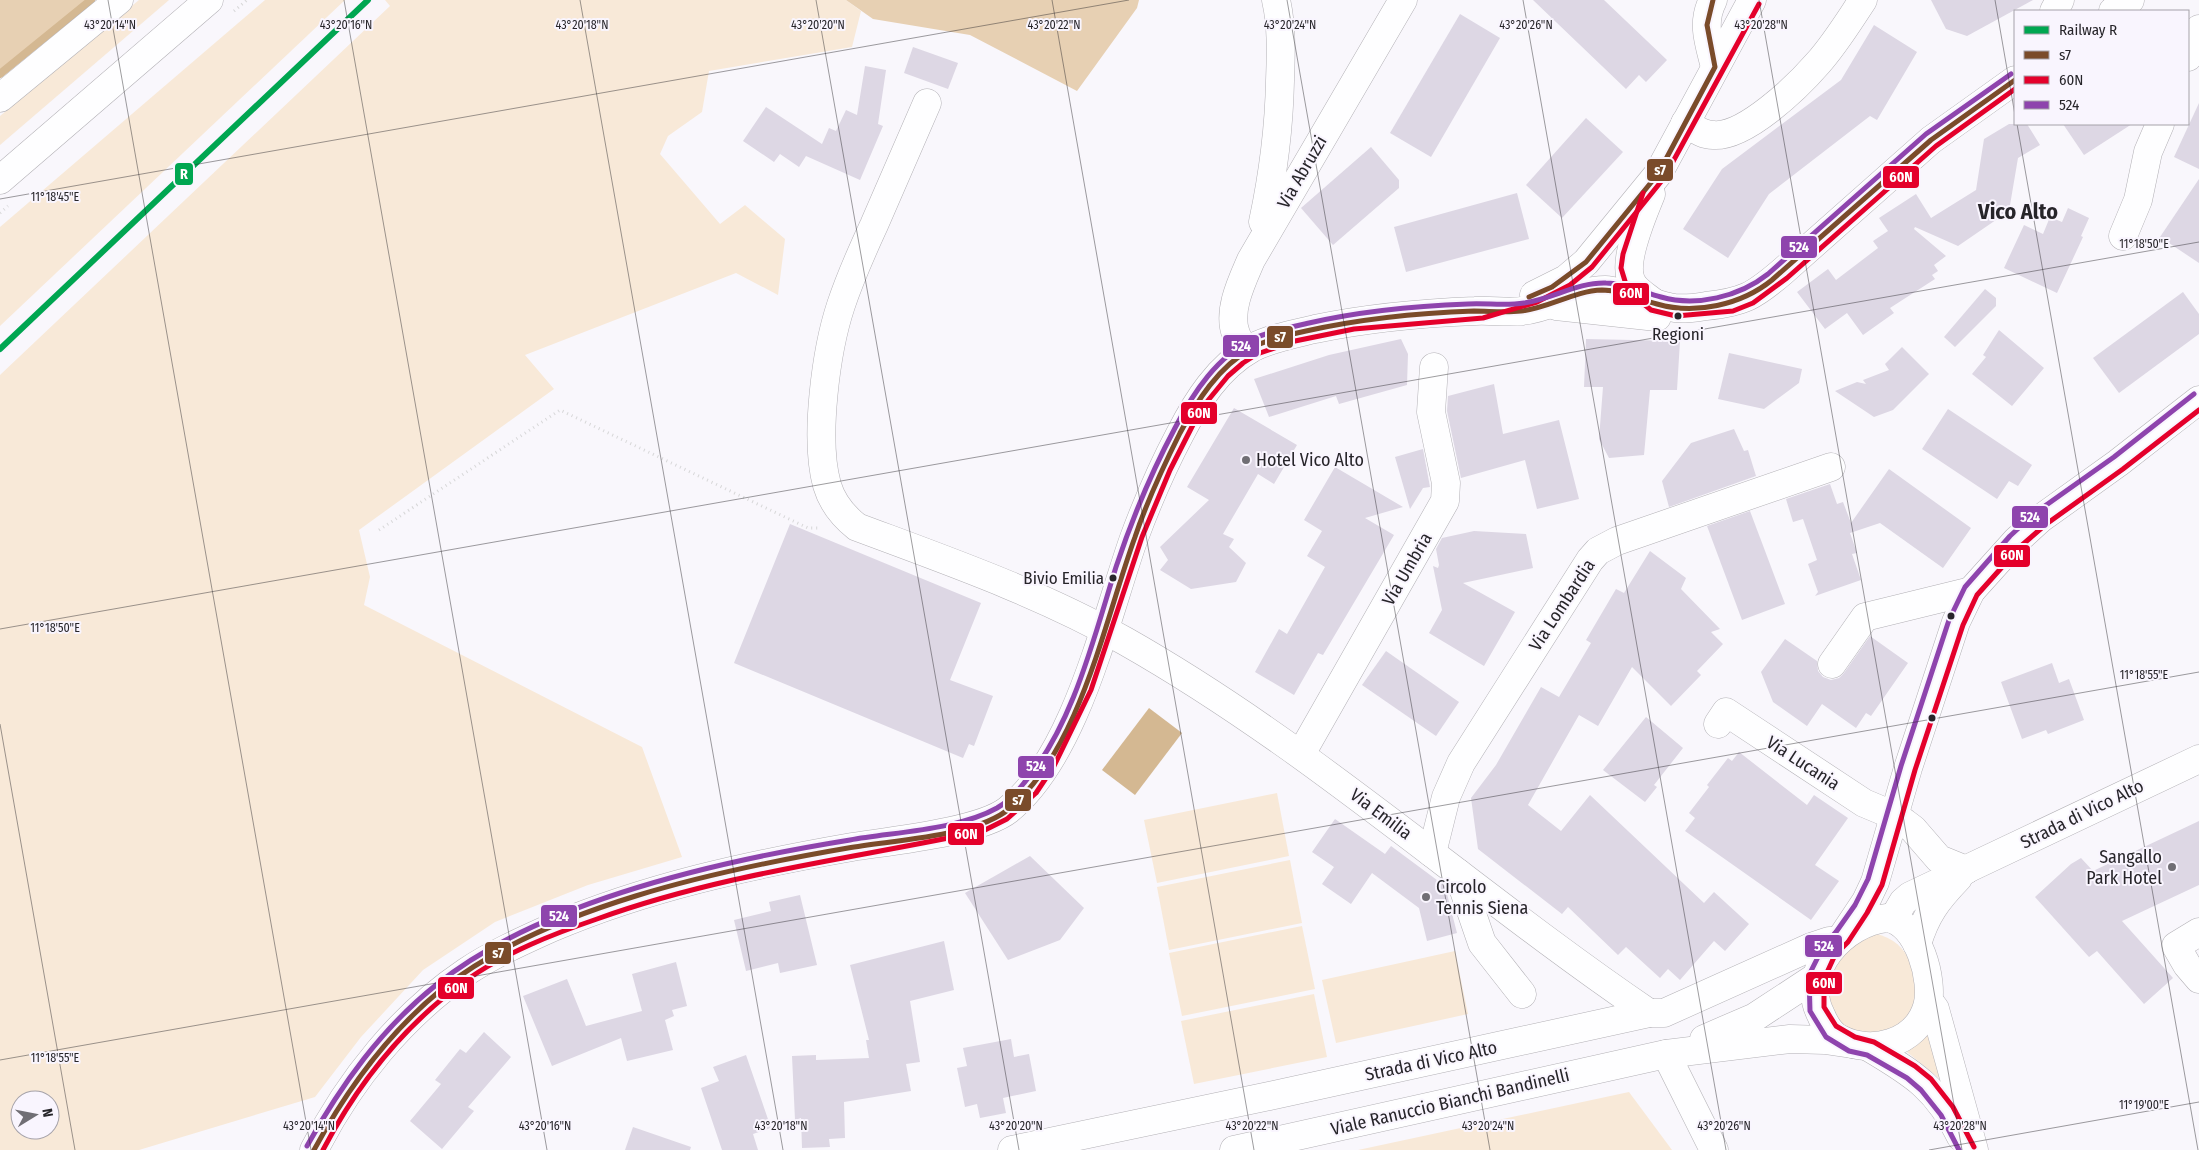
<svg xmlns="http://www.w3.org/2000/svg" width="2199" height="1150" viewBox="0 0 2199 1150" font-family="'Fira Sans Condensed',sans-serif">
	<rect width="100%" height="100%" fill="#f9f7fc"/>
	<g fill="#f8e9d8" fill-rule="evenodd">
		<path d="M139,0H169L0,145V116Z"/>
		<path d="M265,0H345L0,326V227Z"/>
		<path d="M385,0H846L861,11L852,47L709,71L702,112L668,136L660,154L720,224L745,205L785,239L778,295L736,273L525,355L554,389L359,530L370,577L364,605L642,747L682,857L588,885L495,922L423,970L361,1037L315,1097L139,1150H0V375L390,6ZM20,1100H50V1130H20Z"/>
		<path d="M1277,793L1289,856L1157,883L1144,820Z"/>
		<path d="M1290,860L1302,923L1169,950L1157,887Z"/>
		<path d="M1302,926L1315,989L1182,1016L1169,953Z"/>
		<path d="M1874,933C1914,943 1916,975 1916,1010L1884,1040L1841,1030L1825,1003L1830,971L1852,943Z"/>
		<path d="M1455,951L1468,1014L1336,1043L1322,980Z"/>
		<path d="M1314,994L1327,1057L1194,1084L1181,1021Z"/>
		<path d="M1927,1032L1940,1079L1907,1052L1918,1043Z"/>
		<path d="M1629,1092L1672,1150H1358Z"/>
	</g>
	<g fill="#e7d0b3">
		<path d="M0,0H90L0,73Z"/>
		<path d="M846,0H1139L1137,8L1077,91L970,35L873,19Z"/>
	</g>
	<path fill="#d4b892" d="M1149,708L1182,733L1135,795L1102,770Z"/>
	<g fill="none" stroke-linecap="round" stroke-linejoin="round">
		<path stroke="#d4b892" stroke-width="8" d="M0,74L91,0"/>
	</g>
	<g fill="#ddd7e4">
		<path d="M1533,0H1604L1667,60L1646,82L1639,75L1626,89Z"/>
		<path d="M1931,0H2033L1967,36L1946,29Z"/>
		<path d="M1460,14L1500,38L1431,157L1390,133Z"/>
		<path d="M1874,25L1917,52L1877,120L1870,116L1769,194L1728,258L1683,229L1722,169L1841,80Z"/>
		<path d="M913,47L958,63L948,89L904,73Z"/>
		<path d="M865,66L886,70L878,124L883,126L860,180L806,156L799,167L780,154L774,162L743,141L766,107L822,144L829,128L836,131L846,110L857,115Z"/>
		<path d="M2199,103V169L2174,157Z"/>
		<path d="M1586,118L1623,152L1562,218L1526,185Z"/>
		<path d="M2009,124H2027L2040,145L2018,158L2009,211L1958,246L1915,227L1914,229L1946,256L1934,265L1938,271L1932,275L1935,279L1890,308L1894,313L1863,335L1847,313L1825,329L1797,292L1828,269L1836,280L1878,248L1873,241L1888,231L1879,218L1916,194L1931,218L1976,190L1984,139Z"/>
		<path d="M2063,124H2132L2084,155Z"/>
		<path d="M1371,147L1399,180V188L1333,245L1301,208Z"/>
		<path d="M2199,179V263L2160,237Z"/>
		<path d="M1517,193L1529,239L1406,272L1394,227Z"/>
		<path d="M2068,208L2089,218L2081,236L2083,237L2057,293L2004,268L2024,225L2043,234L2050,217L2062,222Z"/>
		<path d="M1985,289L1996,298V306L1955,347L1944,337Z"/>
		<path d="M2183,292L2199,314V334L2119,393L2093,358Z"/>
		<path d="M1999,330L2044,368L2012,406L1972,374L1986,357L1983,355Z"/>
		<path d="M1401,339L1408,354L1407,385L1339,404L1336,396L1269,417L1254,379L1329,355Z"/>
		<path d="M1586,339L1680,341L1677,390H1650L1644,455L1609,458L1599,439L1603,387H1584Z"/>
		<path d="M1902,347L1929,374L1893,410L1874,417L1835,391L1857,382L1866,384L1863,380L1889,370L1885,364Z"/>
		<path d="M1729,353L1802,369L1799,383L1764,409L1718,399Z"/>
		<path d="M1494,384L1503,434L1559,420L1579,499L1537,509L1525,460L1461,478L1447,411L1448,396Z"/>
		<path d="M1234,408L1297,445L1274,484L1258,474L1223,534L1234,539L1229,547L1246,563L1236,582L1191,589L1160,570L1168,560L1160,547L1209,500L1187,487Z"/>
		<path d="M1948,409L2032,465L2018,486L2009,481L1997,499L1922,449Z"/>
		<path d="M1734,429L1744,451L1748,450L1756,476L1669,507L1662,481L1691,443Z"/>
		<path d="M1423,449L1430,487L1423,488L1410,509L1395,457Z"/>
		<path d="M1335,467L1403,507L1365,518L1394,535L1323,655L1318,653L1294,695L1255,672L1279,629L1287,634L1325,567L1307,556L1322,531L1304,520Z"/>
		<path d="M1889,469L1971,528L1943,568L1880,523L1850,533L1857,553L1852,554L1861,580L1815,596L1818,592L1808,564L1817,560L1803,519L1793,522L1786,499L1830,484L1837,504L1843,502L1851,523Z"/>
		<path d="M1750,511L1785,604L1742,620L1707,526Z"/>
		<path d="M790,524L981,603L950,680L993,696L974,746L969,744L963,758L734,663Z"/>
		<path d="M1474,531L1526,534L1533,568L1463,583L1515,612L1484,666L1429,633L1442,610L1433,566L1438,568L1439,565L1436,549L1442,538Z"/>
		<path d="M1650,551L1686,578L1681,589L1720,629L1711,632L1723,644L1697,671L1701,675L1671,706L1632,667L1598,726L1579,715L1528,805L1561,831L1590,795L1704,903L1714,892L1749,924L1725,951L1714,941L1680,980L1668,969L1660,978L1626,947L1618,955L1568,907L1562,914L1478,849L1471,798L1496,765L1541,687L1559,697L1591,643L1586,640L1616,589L1624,593Z"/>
		<path d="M1870,636L1908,663L1871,716L1866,713L1856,728L1822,704L1807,726L1773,702L1761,672L1785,639L1817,661L1818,671L1823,677L1831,680L1839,678L1844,673Z"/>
		<path d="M1386,651L1459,702L1436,736L1362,685Z"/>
		<path d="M2052,663L2059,683L2069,679L2084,720L2048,734L2046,730L2022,739L2001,682Z"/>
		<path d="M1646,717L1683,748L1654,785L1657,787L1645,802L1603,770Z"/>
		<path d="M1739,752L1807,805L1814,795L1848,818L1815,865L1839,881L1811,920L1685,831L1695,818L1689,813L1709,787L1707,785L1728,758L1732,761Z"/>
		<path d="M1335,819L1385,854L1391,846L1445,886L1457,933L1427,941L1419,908L1372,873L1351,904L1322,884L1334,867L1312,852Z"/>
		<path d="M2199,821V885L2122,921L2173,978L2144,1004L2097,951L2089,957L2035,897L2071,864L2081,858L2093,871Z"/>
		<path d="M1030,856L1084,908L1060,940L1008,960L965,893Z"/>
		<path d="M800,895L817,965L780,973L778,963L746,971L734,920L771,911L769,902Z"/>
		<path d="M944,941L954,990L910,1001L920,1062L906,1064L911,1091L844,1102L845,1138L829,1139L830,1147L802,1148L801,1118L795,1120L792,1056L816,1055V1060L869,1058L866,1040H869L850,965Z"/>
		<path d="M676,962L687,1006L672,1010L674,1016L665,1020L673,1050L627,1061L621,1038L552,1066L523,996L567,979L586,1026L642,1011L632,974Z"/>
		<path d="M484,1032L511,1057L468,1107L474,1111L442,1149L410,1121L441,1084L435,1080L460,1049L466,1053Z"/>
		<path d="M1011,1039L1014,1057L1029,1054L1036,1091L1003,1098L1006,1113L980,1118L977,1104L965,1107L957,1068L967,1066L963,1048Z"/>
		<path d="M746,1055L771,1128L753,1134L758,1150H722L701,1088L719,1081L713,1067Z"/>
		<path d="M633,1127L691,1147L690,1150H625Z"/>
	</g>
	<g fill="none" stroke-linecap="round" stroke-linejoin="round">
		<g stroke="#b3b1b6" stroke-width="29">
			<g id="minor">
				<path d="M1713,0C1701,23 1709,43 1715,67"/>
				<path d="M2054,11L2060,0"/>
				<path d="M2113,11L2130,0"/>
				<path d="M2188,57L2199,29"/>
				<path d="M0,98L119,0"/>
				<path d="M927,103C909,144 892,184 874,225C862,251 850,278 841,305C826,350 814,439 827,485C832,502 843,516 857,527C948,561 1040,593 1125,641C1312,747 1472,893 1649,1013"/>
				<path d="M1685,123C1694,128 1702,135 1713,135C1745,138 1798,86 1818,63C1835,44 1849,21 1863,0"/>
				<path d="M1651,194C1643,215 1618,268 1635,287C1640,293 1647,297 1653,302"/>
				<path d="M1263,222C1273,175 1279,129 1280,81C1281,54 1282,26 1276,0"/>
				<path d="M2123,236L2138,200L2148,152L2160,124"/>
				<path d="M1534,295L1566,279L1586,262L1658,174L1752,0"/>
				<path d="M1556,306L1657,317"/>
				<path d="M1246,351C1243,346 1238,340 1236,334C1227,311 1242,281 1251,260L1403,0"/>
				<path d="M1832,664L1865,617L1971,591"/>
				<path d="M1718,724L1726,712L1864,803L1895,816L1905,823L1913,829L1939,859L1966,870"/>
				<path d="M1301,754L1445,501L1446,483L1431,412L1434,367"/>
				<path d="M1432,853L1446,797L1461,763L1590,560L1598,551L1617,541L1831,467"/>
				<path d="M1458,873L1482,943L1522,994"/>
				<path d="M1887,918C1918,921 1935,982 1927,1007C1916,1044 1871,1055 1840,1039C1830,1034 1825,1025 1821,1015C1798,971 1844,922 1887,918Z"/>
				<path d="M1893,919L1903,902L1910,896L2199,759"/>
				<path d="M2199,932L2176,946L2187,965L2199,979"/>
				<path d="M1842,937L1866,901L1875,882L1908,768L1956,622L1971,591L2016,541L2040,519L2118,463L2199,400"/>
				<path d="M1917,944C1926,914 1937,900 1958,878"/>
				<path d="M1929,1001L1935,1009L1974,1150"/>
				<path d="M1704,1039L1755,1017L1816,977"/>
				<path d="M1870,1048C1914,1074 1938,1089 1961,1137"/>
				<path d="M1666,1054L1714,1150"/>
				<path d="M314,1150C349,1081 402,1015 466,972C493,954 522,941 551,928C647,887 749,865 852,847C890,841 980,832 1008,810C1076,755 1105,620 1134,538C1147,503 1162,468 1180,434C1197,401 1218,367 1252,348C1271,338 1294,334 1315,329C1368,318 1421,313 1475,311C1491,310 1507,313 1522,311C1551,308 1576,290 1605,290C1627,291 1648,303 1669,307C1681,310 1694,308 1706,306C1744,302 1754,296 1782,272L1931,140L2015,80"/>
				<path d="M1012,1150L1274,1095L1649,1013H1664L1811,947L1829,941H1838"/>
				<path d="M1234,1150L1666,1054L1790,1039L1825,1040L1852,1044"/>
			</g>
		</g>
		<g stroke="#b3b1b6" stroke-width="29">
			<path id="major" d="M0,180L209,0"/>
		</g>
		<g stroke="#d7d7d8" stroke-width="3" stroke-dasharray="1 4" stroke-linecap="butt">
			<path d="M234,11L247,0"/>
			<path d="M0,213L8,206"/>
			<path d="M379,530L560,410L808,528H819"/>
		</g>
		<use href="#minor" stroke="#fefeff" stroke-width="28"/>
		<use href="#major" stroke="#fefeff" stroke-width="28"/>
		<g stroke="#f9f5fe" stroke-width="9">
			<g id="bus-1">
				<path d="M1529,297L1552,287L1586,262L1658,174L1715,67L1707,25L1713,0"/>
				<path d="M314,1150C347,1089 388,1033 442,989C546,907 719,870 848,848C892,840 977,837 1010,808C1081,747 1104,622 1135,537C1147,501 1163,467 1180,433C1197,401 1218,367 1252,348C1268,339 1287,335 1306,331C1360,319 1417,313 1474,311C1489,311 1505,313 1521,311C1549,308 1574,291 1602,290C1621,290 1639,299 1657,304C1695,315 1741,305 1772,280L1931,140L2015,80"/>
			</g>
		</g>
		<g stroke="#f9f5fe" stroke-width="9">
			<g id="bus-2">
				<path d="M1643,193L1623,254L1621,268L1628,291L1651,310L1676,316L1733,311L1753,303L1787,278L1936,146L2015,89"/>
				<path d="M1974,1147L1953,1107L1931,1079L1915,1066L1874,1042L1855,1037L1836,1026L1824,1007V979L1835,955L1848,942L1867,913L1882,885L1915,770L1963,625L1977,595L2021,546L2045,525L2123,469L2199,410"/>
				<path d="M323,1150C358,1083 406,1023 468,979C507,952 553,934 597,919C725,873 851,859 983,831L1007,819L1036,793L1054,766L1091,690L1142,537L1170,470L1201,409L1228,376L1243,363L1257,354L1295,341L1354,329L1483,318L1537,302L1570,285L1592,267L1664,178L1759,4"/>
			</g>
		</g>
		<g stroke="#f9f5fe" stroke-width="9">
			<g id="bus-3">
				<path d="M307,1146C341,1085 381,1029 436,985C540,901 719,861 850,840C894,832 958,830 997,808C1007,802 1017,792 1024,783C1073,726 1094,637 1116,567C1132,519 1151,473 1175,428C1193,393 1217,356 1255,338C1272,331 1291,327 1309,323C1361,311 1415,306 1468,304C1487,303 1506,306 1524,303C1552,299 1578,282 1606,283C1625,283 1643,292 1661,297C1696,307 1739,297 1768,274L1926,134L2011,74"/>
				<path d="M1959,1150L1941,1115L1921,1090L1907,1078L1867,1055L1849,1051L1826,1037L1810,1011L1809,975L1823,947L1836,932L1855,905L1868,879L1901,766L1949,620L1965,587L2010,536L2035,513L2114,457L2194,394"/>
			</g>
		</g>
		<use href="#bus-1" stroke="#7a4b2a" stroke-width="5"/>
		<use href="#bus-2" stroke="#e4002b" stroke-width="5"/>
		<use href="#bus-3" stroke="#8e44ad" stroke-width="5"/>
		<g stroke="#f9f5fe" stroke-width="10">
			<path id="rail-1" d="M0,349L368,0"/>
		</g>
		<use href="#rail-1" stroke="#00a651" stroke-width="6"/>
	</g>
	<path fill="none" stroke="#27252a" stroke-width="1" stroke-opacity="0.45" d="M108,0L311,1150M344,0L547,1150M580,0L783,1150M816,0L1019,1150M1052,0L1254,1150M1287,0L1490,1150M1523,0L1726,1150M1759,0L1962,1150M1995,0L2015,115M2017,124L2198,1150M0,199L1129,0M0,629L2199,242M0,724L75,1150M0,1060L2199,672M1929,1150L2199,1102"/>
	<g fill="#27252a" stroke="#f9f5fe" stroke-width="2">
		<circle cx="1678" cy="316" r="4.5"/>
		<circle cx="1113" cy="578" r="4.5"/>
		<circle cx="1951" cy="616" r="4.5"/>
		<circle cx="1932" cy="718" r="4.5"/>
	</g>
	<g fill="#706e74" stroke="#f9f5fe" stroke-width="2">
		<circle cx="1246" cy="460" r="5"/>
		<circle cx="2172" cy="867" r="5"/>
		<circle cx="1426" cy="897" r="5"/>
	</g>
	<g text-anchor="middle" stroke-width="4" stroke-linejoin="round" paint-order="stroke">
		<g font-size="17" fill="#27252a" stroke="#f9f5fe">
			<text x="1678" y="340">Regioni</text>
			<text x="1104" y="584" text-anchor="end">Bivio Emilia</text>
		</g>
		<g font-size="18" fill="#27252a" stroke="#f9f5fe">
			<text transform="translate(1302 172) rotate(-60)" y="6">Via Abruzzi</text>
			<text transform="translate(1407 569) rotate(-60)" y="6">Via Umbria</text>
			<text transform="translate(1562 605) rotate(-57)" y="6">Via Lombardia</text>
			<text transform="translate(1803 763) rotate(33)" y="6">Via Lucania</text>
			<text transform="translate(1381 814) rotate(37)" y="6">Via Emilia</text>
			<text transform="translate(2082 814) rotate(-26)" y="6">Strada di Vico Alto</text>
			<text transform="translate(1431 1061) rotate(-12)" y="6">Strada di Vico Alto</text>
			<text transform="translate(1450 1102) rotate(-13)" y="6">Viale Ranuccio Bianchi Bandinelli</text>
		</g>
		<g font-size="18" fill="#27252a" stroke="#f9f5fe" text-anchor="start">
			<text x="1256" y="466">Hotel Vico Alto</text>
			<text x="2162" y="863" text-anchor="end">Sangallo<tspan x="2162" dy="21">Park Hotel</tspan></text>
			<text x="1436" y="893">Circolo<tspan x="1436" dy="21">Tennis Siena</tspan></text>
		</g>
		<g font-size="22" font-weight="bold" fill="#27252a" stroke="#f9f5fe">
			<text x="2018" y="219">Vico Alto</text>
		</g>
	</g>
	<g font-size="12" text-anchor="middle" fill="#27252a" stroke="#f9f5fe" stroke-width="4" stroke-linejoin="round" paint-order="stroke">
		<text x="1054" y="29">43°20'22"N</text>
		<text x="1290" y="29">43°20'24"N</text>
		<text x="1526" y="29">43°20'26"N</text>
		<text x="110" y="29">43°20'14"N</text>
		<text x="346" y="29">43°20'16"N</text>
		<text x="582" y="29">43°20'18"N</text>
		<text x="818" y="29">43°20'20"N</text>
		<text x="1761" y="29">43°20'28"N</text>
		<text x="55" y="201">11°18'45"E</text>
		<text x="2144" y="248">11°18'50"E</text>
		<text x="55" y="632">11°18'50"E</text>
		<text x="2144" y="679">11°18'55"E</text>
		<text x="55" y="1062">11°18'55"E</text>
		<text x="2144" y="1109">11°19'00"E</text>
		<text x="309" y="1130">43°20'14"N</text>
		<text x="545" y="1130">43°20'16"N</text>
		<text x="781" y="1130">43°20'18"N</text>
		<text x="1016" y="1130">43°20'20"N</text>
		<text x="1252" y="1130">43°20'22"N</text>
		<text x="1488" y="1130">43°20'24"N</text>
		<text x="1724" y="1130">43°20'26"N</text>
		<text x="1960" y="1130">43°20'28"N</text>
	</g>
	<g stroke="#f9f5fe" stroke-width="2">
		<rect x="1646" y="158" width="28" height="24" rx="5" fill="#7a4b2a"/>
		<rect x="174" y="162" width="20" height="24" rx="5" fill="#00a651"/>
		<rect x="1882" y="165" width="38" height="24" rx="5" fill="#e4002b"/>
		<rect x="1780" y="235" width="38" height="24" rx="5" fill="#8e44ad"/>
		<rect x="1612" y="282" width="38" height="24" rx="5" fill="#e4002b"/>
		<rect x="1266" y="325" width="28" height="24" rx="5" fill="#7a4b2a"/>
		<rect x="1222" y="334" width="38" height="24" rx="5" fill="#8e44ad"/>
		<rect x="1180" y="401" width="38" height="24" rx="5" fill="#e4002b"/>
		<rect x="2011" y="505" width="38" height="24" rx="5" fill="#8e44ad"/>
		<rect x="1993" y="544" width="38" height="24" rx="5" fill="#e4002b"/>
		<rect x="1017" y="755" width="38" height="24" rx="5" fill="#8e44ad"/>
		<rect x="1004" y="788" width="28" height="24" rx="5" fill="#7a4b2a"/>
		<rect x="947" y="822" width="38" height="24" rx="5" fill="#e4002b"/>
		<rect x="540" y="904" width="38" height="24" rx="5" fill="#8e44ad"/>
		<rect x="1804" y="934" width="39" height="24" rx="5" fill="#8e44ad"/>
		<rect x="484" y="941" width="28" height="24" rx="5" fill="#7a4b2a"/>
		<rect x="1805" y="971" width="38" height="24" rx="5" fill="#e4002b"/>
		<rect x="437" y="976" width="38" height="24" rx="5" fill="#e4002b"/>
	</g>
	<g font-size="14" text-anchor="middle" font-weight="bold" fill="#fff">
		<text x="1660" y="175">s7</text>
		<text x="184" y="179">R</text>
		<text x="1901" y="182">60N</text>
		<text x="1799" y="252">524</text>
		<text x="1631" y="298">60N</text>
		<text x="1280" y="342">s7</text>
		<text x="1241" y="351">524</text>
		<text x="1199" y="418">60N</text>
		<text x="2030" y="522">524</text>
		<text x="2012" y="560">60N</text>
		<text x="1036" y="771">524</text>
		<text x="1018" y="805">s7</text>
		<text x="966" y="839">60N</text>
		<text x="559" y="921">524</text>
		<text x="1824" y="951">524</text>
		<text x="498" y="958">s7</text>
		<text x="1824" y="988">60N</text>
		<text x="456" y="993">60N</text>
	</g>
	<rect x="2014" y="10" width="175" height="115" fill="#f9f5fe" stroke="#a5a2a9"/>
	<rect x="2024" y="26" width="25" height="8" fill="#00a651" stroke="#a5a2a9"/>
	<text x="2059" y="35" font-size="15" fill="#27252a">Railway R</text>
	<rect x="2024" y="51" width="25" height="8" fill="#7a4b2a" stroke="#a5a2a9"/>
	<text x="2059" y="60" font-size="15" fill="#27252a">s7</text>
	<rect x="2024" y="76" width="25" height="8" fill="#e4002b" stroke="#a5a2a9"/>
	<text x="2059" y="85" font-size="15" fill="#27252a">60N</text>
	<rect x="2024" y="101" width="25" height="8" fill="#8e44ad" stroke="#a5a2a9"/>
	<text x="2059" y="110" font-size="15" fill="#27252a">524</text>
	<g transform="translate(35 1115) rotate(80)"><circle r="24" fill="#f9f5fe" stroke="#a5a2a9"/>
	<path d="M0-4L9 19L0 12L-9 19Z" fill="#706e74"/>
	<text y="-8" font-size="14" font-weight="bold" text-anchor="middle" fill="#27252a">N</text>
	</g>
</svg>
